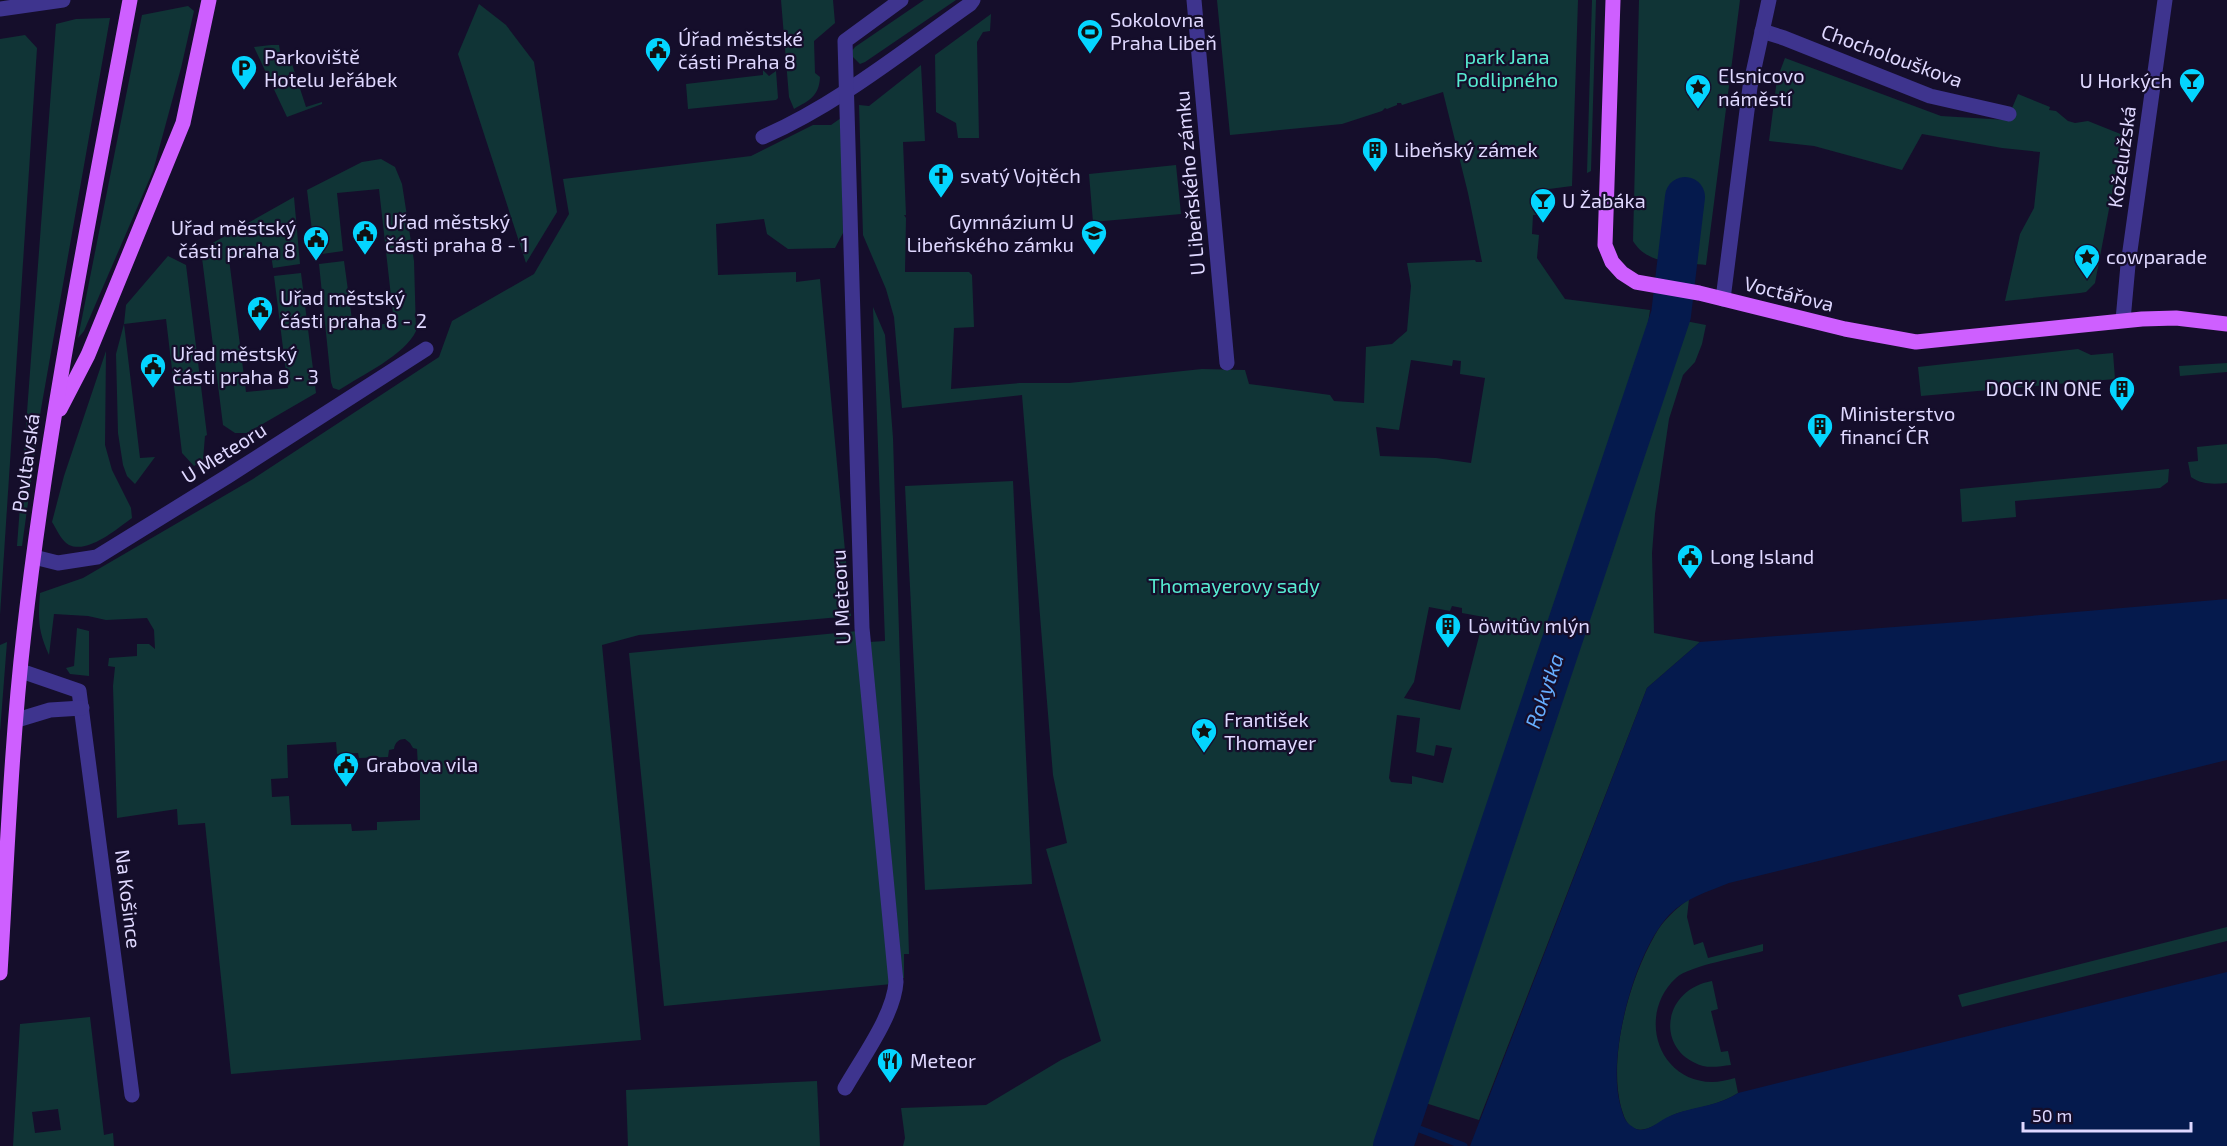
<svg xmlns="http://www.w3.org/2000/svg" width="2227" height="1146" viewBox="0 0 2227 1146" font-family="'Exo 2',sans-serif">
	<rect width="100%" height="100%" fill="#150e2b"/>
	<g fill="#103436" fill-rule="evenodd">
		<path d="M781,0H833L835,23L814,41L815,73L820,77C819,96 810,100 794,109L789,97Z"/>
		<path d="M924,0H956L865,62L860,64L853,57L852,51L855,47Z"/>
		<path d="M1217,0H1578L1572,186L1549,189V214L1538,213L1537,215H1533L1532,234L1539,235L1537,258L1565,299L1650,310L1641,370L1373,1146H903L905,1138L901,1108L986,1105L1061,1060L1101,1041L1046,849L1067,843L1053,775L1022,395L902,408L894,317L886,289L863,235L859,105L869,106L921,65L925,141L903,142L906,215H904L906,218L905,272H969L972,275L974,327L954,328L951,389L1020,383H1069L1202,369L1245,370L1249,384L1330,395L1334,401L1364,403L1366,347L1392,344L1407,331L1411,286L1407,263L1475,260L1476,262H1482L1468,193L1443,92L1402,105L1401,103H1397V105L1387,109L1385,108L1382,111L1342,124L1230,135ZM1411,360L1452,366L1453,360L1461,361L1460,374L1485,378L1471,463L1436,458L1380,456L1376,427L1399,430ZM1452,606L1462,608V613L1484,617L1460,710L1404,698L1414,682L1429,607L1450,611ZM1397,715L1420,718L1416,752L1434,756L1436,745L1452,748L1443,783L1412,776V784L1391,782L1389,778Z"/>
		<path d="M1592,0H1596L1591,171L1587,173Z"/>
		<path d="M1639,0H1740L1706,265C1680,262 1648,266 1633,241Z"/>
		<path d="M479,4L506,25L534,62L557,212L526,263L458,54Z"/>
		<path d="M188,6L194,11L181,68L153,171L84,331L78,338L142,15Z"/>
		<path d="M991,14L990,31L983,32L977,42L979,138H958L956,123L936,112L935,55Z"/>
		<path d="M110,18L41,409L22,546H17L56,24L76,19Z"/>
		<path d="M25,35L37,48L0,615V39Z"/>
		<path d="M271,45H279L280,52L287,59L290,58L306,107L322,102V104L287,117L254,47Z"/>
		<path d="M1785,58L1941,116L2007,120L2018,94L2050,107L2049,110L2056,111L2068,121L2075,123L2088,121L2123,135L2095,283L2086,292L2080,293L2005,301L2020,234L2034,208L2040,152L2002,148L1922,134L1902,170L1814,146L1769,141L1777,79Z"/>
		<path d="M763,70L769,76L776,71L778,98L776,100L688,109L686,84L763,75Z"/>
		<path d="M841,118L843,233L835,248L788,249L767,234L764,219L716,224L718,275L796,272V282L820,279L851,616L639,635L602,645L641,1040L231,1074L205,823L178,825L177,809L117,818L113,686L115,667L108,666L109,658L137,656V644H149L155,649L154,630L147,618L106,620L88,616L54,614L49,655C38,631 38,619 40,593L83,578L253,479L439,357L452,321L534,274L569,214L563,179L751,156L813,125H831ZM405,739L410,743L413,748L417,749L418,767H420V820L377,822V830L352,831L351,824L291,825L289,796L272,797L271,779L288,778L287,745L336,742L337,754L358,753L359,758L388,757L389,750L394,749C395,742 399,739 405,739Z"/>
		<path d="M381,159L395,167L402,184L414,261L416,331C405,355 362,375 339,390L333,388L331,382L319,264L344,261L353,327L394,323L379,189L337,193L343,251L315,255L307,190L362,162Z"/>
		<path d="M1176,165L1181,214L1093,222L1089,174Z"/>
		<path d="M294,197L300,264L273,268L271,254L229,259L246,392L288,388L274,276L301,273L316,393L247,433H235L223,425L202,258L209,245Z"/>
		<path d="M168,256L186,265L207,435L205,436L203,460L194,466L182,453L166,319L124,324L140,458L155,457L135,484L127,476L123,465L118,433L116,354L124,324L126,305Z"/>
		<path d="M873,307L885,335L893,438L909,954H904V978H900L869,642L885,641Z"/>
		<path d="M1680,320L1706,325L1702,344L1695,362L1683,375L1669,419L1655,514L1652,553L1654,633L1700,642L1647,688L1479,1120L1419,1101Z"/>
		<path d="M2078,349L2091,355L2113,353L2115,379L1921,396L1918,367Z"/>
		<path d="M106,351L105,445L112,470L131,508L132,518C118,528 88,554 69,545C61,540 57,530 52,522L64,476Z"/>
		<path d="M2227,363V372L2180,376L2179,366Z"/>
		<path d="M2227,444V483C2214,484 2202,485 2191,477L2188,462L2198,461L2197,447Z"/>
		<path d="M2169,469L2168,482L2160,488L2015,501L2016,517L1962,522L1960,489Z"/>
		<path d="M1013,481L1032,884L925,890L905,486Z"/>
		<path d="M77,628L89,631V676L70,674L66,668L74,666Z"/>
		<path d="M858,631L892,984L664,1006L629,653Z"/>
		<path d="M7,642L0,732V645Z"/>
		<path d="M1689,899L1687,917L1694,945L1703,942L1708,958L1763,944V951C1743,957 1690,965 1676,978C1637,1014 1657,1081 1712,1082C1719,1082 1728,1080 1735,1078L1738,1093C1720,1105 1699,1107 1678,1113C1666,1117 1649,1133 1636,1129C1626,1126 1624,1116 1621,1107C1608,1057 1629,980 1655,935C1663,920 1676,909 1689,899Z"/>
		<path d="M2227,927V941L1962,1007L1958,995Z"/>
		<path d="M1712,981L1718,1009L1711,1011L1721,1052L1728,1051L1731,1065C1722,1066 1712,1068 1703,1066C1655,1052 1661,990 1712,981Z"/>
		<path d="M90,1017L104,1135L113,1133L114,1146H13L20,1024ZM58,1109L61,1130L35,1133L32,1112Z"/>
		<path d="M817,1081L820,1146H628L626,1090Z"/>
	</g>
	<path fill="#051a4d" d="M2227,599V760L1729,883C1707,892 1686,898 1669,915C1634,953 1607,1055 1620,1104C1623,1114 1624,1122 1633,1127C1635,1129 1638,1130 1641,1130C1652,1129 1660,1120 1670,1116C1693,1106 1717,1107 1738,1093L2227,972V1146H1470L1647,688L1700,642L1972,621Z"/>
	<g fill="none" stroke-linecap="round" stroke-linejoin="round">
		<path stroke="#051a4d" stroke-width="7" d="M1401,1122L1464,1146"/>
		<path stroke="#051a4d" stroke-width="40" d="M1393,1146L1671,315L1685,197"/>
		<g stroke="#3e348e" stroke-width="15">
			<path d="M1194,0L1227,363"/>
			<path d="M0,9L63,0"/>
			<path d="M1762,31L1784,38L1930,96L2009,114"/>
			<path d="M763,137C838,104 903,51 970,4L973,0"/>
			<path d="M1723,299L1750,87L1769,0"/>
			<path d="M2123,320L2128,265L2165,0"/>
			<path d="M34,557L58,563L97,557L228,476L426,349"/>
			<path d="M21,671L79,691L132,1095"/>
			<path d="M17,720L50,710L82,708"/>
			<path d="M845,1088C862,1058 894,1015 896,982L862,628L845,41L901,0"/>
		</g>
		<g stroke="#ce5fff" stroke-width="15">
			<path d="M1613,0L1605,245L1612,262L1622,273L1636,282L1699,293L1845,329L1916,342L2142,319L2176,318L2227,324"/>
			<path d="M60,409L88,355L183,123L209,0"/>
			<path d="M0,973C7,860 11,746 24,633C48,420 91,210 130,0"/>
		</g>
	</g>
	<defs>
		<g id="stadium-pin" transform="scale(1.35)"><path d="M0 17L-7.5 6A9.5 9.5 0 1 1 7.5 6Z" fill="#04d5ff" stroke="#150e2b"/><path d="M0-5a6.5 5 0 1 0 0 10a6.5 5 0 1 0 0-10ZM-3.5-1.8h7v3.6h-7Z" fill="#111"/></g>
		<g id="civic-pin" transform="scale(1.35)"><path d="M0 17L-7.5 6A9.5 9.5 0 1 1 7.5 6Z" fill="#04d5ff" stroke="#150e2b"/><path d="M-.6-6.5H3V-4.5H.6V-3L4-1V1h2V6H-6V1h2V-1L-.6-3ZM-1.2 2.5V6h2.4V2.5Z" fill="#111"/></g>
		<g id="parking-pin" transform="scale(1.35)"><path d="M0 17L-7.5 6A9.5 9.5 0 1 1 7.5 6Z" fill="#04d5ff" stroke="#150e2b"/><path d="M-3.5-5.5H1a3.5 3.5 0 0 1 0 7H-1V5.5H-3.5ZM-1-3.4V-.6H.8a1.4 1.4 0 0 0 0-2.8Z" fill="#111"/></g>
		<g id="bar-pin" transform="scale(1.35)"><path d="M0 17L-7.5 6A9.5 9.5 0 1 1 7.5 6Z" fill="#04d5ff" stroke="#150e2b"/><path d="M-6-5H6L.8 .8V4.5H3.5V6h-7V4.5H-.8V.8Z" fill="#111"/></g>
		<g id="sight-pin" transform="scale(1.35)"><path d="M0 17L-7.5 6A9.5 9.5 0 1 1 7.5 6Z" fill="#04d5ff" stroke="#150e2b"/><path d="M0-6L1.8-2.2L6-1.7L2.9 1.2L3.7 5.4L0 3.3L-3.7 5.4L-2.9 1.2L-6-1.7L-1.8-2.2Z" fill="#111"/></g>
		<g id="building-pin" transform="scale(1.35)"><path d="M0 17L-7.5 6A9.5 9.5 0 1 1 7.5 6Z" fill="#04d5ff" stroke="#150e2b"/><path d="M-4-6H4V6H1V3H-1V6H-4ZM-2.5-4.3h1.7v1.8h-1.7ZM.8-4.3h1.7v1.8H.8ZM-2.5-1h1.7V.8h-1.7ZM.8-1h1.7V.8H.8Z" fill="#111"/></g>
		<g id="church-pin" transform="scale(1.35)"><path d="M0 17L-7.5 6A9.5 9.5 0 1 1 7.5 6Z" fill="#04d5ff" stroke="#150e2b"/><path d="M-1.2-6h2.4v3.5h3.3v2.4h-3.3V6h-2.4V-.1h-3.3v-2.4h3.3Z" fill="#111"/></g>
		<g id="school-pin" transform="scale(1.35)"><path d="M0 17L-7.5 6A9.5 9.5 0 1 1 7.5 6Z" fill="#04d5ff" stroke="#150e2b"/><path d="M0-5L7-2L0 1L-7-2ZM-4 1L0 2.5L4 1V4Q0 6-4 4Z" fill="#111"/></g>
		<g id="restaurant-pin" transform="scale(1.35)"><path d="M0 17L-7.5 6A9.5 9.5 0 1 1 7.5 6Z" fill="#04d5ff" stroke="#150e2b"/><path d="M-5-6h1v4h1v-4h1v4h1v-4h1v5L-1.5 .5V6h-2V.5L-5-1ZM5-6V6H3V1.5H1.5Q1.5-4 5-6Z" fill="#111"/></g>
	</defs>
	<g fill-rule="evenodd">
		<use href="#stadium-pin" x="1090" y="32"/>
		<use href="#civic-pin" x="658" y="50"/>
		<use href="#parking-pin" x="244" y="68"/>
		<use href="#bar-pin" x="2192" y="81"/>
		<use href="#sight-pin" x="1698" y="87"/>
		<use href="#building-pin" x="1375" y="150"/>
		<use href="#church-pin" x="941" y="176"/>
		<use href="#bar-pin" x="1543" y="201"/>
		<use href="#civic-pin" x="365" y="233"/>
		<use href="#school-pin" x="1094" y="233"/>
		<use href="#civic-pin" x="316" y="239"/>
		<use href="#sight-pin" x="2087" y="257"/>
		<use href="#civic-pin" x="260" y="309"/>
		<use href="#civic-pin" x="153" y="366"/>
		<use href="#building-pin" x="2122" y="389"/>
		<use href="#building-pin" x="1820" y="426"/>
		<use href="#civic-pin" x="1690" y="557"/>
		<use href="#building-pin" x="1448" y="626"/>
		<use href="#sight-pin" x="1204" y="731"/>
		<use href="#civic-pin" x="346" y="765"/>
		<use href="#restaurant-pin" x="890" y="1061"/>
	</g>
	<g text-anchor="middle" stroke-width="4.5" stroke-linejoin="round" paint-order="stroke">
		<g font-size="20" fill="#dfd8ff" stroke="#150e2b" text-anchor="start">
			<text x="1110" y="27">Sokolovna<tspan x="1110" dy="23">Praha Libeň</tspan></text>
			<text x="678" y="46">Úřad městské<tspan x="678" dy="23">části Praha 8</tspan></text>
			<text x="264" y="64">Parkoviště<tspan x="264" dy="23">Hotelu Jeřábek</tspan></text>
			<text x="1718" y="83">Elsnicovo<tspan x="1718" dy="23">náměstí</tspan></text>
			<text x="2172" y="88" text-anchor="end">U Horkých</text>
			<text x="1394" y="157">Libeňský zámek</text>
			<text x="960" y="183">svatý Vojtěch</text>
			<text x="1562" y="208">U Žabáka</text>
			<text x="385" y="229">Uřad městský<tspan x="385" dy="23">části praha 8 - 1</tspan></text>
			<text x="1074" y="229" text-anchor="end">Gymnázium U<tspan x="1074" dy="23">Libeňského zámku</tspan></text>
			<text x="296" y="235" text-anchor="end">Uřad městský<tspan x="296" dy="23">části praha 8</tspan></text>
			<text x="2106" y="264">cowparade</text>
			<text x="280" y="305">Uřad městský<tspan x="280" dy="23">části praha 8 - 2</tspan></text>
			<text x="172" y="361">Uřad městský<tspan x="172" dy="23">části praha 8 - 3</tspan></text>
			<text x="2102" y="396" text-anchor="end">DOCK IN ONE</text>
			<text x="1840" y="421">Ministerstvo<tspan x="1840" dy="23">financí ČR</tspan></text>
			<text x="1710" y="564">Long Island</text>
			<text x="1468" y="633">Löwitův mlýn</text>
			<text x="1224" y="727">František<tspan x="1224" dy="23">Thomayer</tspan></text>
			<text x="366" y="772">Grabova vila</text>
			<text x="910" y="1068">Meteor</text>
		</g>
		<g font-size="20" fill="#dfd8ff" stroke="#150e2b">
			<text transform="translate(1892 56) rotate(20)" y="7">Chocholouškova</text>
			<text transform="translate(2122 157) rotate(-82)" y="7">Koželužská</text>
			<text transform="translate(1190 183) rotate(-95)" y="7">U Libeňského zámku</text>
			<text transform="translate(1789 294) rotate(14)" y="7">Voctářova</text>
			<text transform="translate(224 453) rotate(-32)" y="7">U Meteoru</text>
			<text transform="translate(26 463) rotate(-82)" y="7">Povltavská</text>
			<text transform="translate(841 597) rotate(-93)" y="7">U Meteoru</text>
			<text transform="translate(128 899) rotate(83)" y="7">Na Košince</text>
		</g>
		<g font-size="20" fill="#57ecd1" stroke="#150e2b">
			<text x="1507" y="64">park Jana<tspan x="1507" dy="23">Podlipného</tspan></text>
			<text x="1234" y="593">Thomayerovy sady</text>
		</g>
		<g font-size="21" font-style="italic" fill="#66aeff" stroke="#150e2b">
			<text transform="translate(1545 691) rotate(-71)" y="7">Rokytka</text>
		</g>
	</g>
	<path d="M2023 1122v9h168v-9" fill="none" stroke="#dfd8ff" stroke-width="3"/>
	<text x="2032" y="1122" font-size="18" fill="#dfd8ff" stroke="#150e2b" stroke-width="4.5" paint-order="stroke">50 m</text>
</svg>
